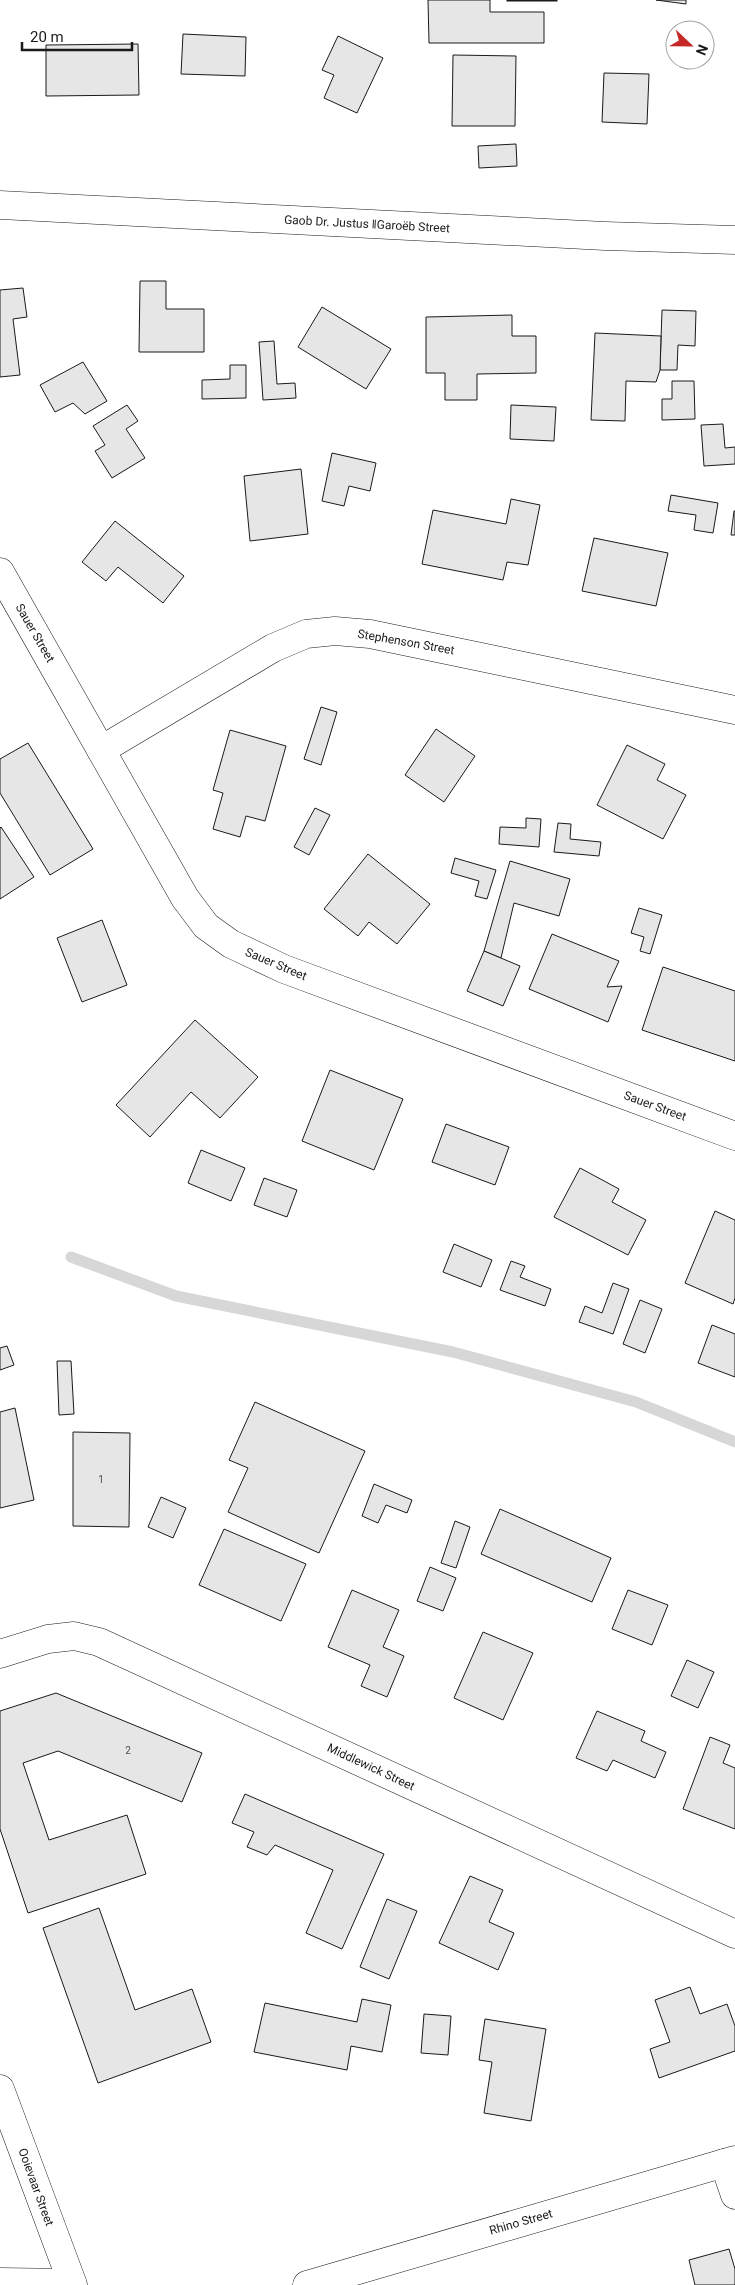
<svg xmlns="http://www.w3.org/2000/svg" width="735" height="2285" viewBox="0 0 735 2285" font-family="Roboto,sans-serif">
	<rect width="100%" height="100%" fill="#fff"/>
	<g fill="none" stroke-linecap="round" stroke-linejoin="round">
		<path stroke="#d7d7d7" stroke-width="11" d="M71,1257L176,1296L453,1352L636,1402L735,1442"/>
	</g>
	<g fill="#e6e6e6" stroke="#1a1a1a">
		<path d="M428,0H490V12H544V43H429Z"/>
		<rect x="507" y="0" width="50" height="1"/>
		<path d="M656,0H686V4Z"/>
		<path d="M183,34L246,37L245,76L181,74Z"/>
		<path d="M338,36L383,58L357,113L324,98L334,75L322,70Z"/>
		<path d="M138,44L139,95L46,96V45Z"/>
		<path d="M453,55L516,56L515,126H452Z"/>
		<path d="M604,73L649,74L647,124L602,122Z"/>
		<path d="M516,144L517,166L479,168L478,146Z"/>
		<path d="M140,281H166V309H204V352H139Z"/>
		<path d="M23,288L27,317L13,319L20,375L0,377V290Z"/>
		<path d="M322,307L391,349L366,389L298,347Z"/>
		<path d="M662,310L696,311L695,346L678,345L677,370H660Z"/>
		<path d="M512,315V336H536V373L477,374V400H445V373H426V317Z"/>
		<path d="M595,333L661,336L660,370L656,382L626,381L625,421L591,420Z"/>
		<path d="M274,341L277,384L295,383L296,398L263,400L259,342Z"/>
		<path d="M83,362L107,401L85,414L73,403L55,412L40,385Z"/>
		<path d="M230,365H246V398L202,399V380L230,379Z"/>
		<path d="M672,381H694L695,419L662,420V399H672Z"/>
		<path d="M127,405L138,421L126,429L145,458L112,478L95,451L105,445L93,426Z"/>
		<path d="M511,405L556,407L554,441L510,439Z"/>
		<path d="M723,424L725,448L735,447V464L704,466L701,425Z"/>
		<path d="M332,453L376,463L370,491L349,486L344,506L322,501Z"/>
		<path d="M301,469L308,534L250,541L244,476Z"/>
		<path d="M671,495L718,503L713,533L694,530L696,515L668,511Z"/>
		<path d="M511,499L540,505L528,565L507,562L503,580L422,564L433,510L506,524Z"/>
		<path d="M734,511H735V535H731Z"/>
		<path d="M115,521L184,576L163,603L118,567L106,581L82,562Z"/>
		<path d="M594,538L668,553L656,606L582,591Z"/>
		<path d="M321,707L337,712L321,765L304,759Z"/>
		<path d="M436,729L475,756L444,802L405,775Z"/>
		<path d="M230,730L286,746L265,821L246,816L240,837L213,829L223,793L213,790Z"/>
		<path d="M28,743L93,849L50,875L0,793V759Z"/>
		<path d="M627,745L665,764L657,780L686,795L663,839L597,805Z"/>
		<path d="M315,808L330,815L309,855L294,847Z"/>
		<path d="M526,818L541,819L539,847L499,844L500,827L526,828Z"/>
		<path d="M558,823L571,824L570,839L601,842L599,856L554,852Z"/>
		<path d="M1,827L34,877L0,899V828Z"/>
		<path d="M368,854L430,904L397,944L369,922L358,936L324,909Z"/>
		<path d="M455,858L496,870L487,899L475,896L479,881L451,873Z"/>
		<path d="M510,861L570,879L559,916L514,903L501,958L484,951Z"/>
		<path d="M639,908L662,915L650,954L640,951L644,937L631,933Z"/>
		<path d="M102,920L127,985L82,1002L57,938Z"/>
		<path d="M552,934L619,961L607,987L622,986L608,1022L529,989Z"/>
		<path d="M484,951L520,966L503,1006L467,991Z"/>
		<path d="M663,967L735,991V1061L642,1030Z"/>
		<path d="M195,1020L258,1077L220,1118L191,1092L150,1137L116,1105Z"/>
		<path d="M330,1070L403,1099L374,1170L302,1141Z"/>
		<path d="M446,1124L509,1147L495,1185L432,1162Z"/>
		<path d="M201,1150L245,1168L231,1201L188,1183Z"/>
		<path d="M580,1168L619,1189L612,1202L646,1220L628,1255L554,1217Z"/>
		<path d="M264,1178L297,1190L287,1217L254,1205Z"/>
		<path d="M715,1211L735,1220V1298L733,1304L685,1283Z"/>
		<path d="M454,1244L492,1260L481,1287L443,1272Z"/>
		<path d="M511,1261L525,1266L520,1277L551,1289L545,1306L500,1290Z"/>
		<path d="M613,1283L629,1289L613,1334L579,1322L585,1306L602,1313Z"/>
		<path d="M640,1300L662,1309L645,1353L623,1344Z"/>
		<path d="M712,1325L735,1334V1377L698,1363Z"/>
		<path d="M7,1346L14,1365L0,1370V1348Z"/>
		<path d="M57,1361H71L74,1414L59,1415Z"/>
		<path d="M255,1402L365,1451L319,1553L228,1512L248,1468L229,1460Z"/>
		<path d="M15,1408L34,1500L0,1508V1412Z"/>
		<path d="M73,1432L130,1433L129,1527L73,1526Z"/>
		<path d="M374,1484L412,1500L407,1513L386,1505L378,1523L362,1516Z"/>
		<path d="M161,1497L186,1508L173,1538L148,1527Z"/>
		<path d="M500,1509L611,1558L592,1602L481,1554Z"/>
		<path d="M455,1521L470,1527L456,1568L441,1563Z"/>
		<path d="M224,1529L306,1564L281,1621L199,1585Z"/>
		<path d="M430,1567L456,1578L443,1611L417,1601Z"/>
		<path d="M352,1590L399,1610L383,1647L404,1656L387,1697L361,1686L370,1665L328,1647Z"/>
		<path d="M628,1590L668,1605L652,1645L612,1629Z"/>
		<path d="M483,1632L533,1653L503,1720L454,1698Z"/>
		<path d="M687,1660L714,1672L698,1708L671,1696Z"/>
		<path d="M56,1693L202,1753L182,1802L58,1751L23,1763L49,1840L127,1815L146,1874L28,1913L0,1829V1711Z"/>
		<path d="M597,1711L645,1731L641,1741L666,1752L655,1778L613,1760L607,1771L576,1758Z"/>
		<path d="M710,1737L730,1745L723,1763L735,1768V1829L683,1809Z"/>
		<path d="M245,1794L384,1854L342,1949L306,1933L333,1870L275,1845L267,1855L247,1847L254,1832L232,1823Z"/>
		<path d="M470,1876L503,1890L489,1922L514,1933L498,1970L439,1943Z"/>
		<path d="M387,1899L417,1911L389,1979L360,1967Z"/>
		<path d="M99,1908L135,2010L192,1989L211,2042L98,2083L43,1928Z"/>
		<path d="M690,1987L700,2014L727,2004L735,2026V2051L659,2078L650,2049L670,2042L655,2000Z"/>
		<path d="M362,1999L391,2005L382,2052L351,2046L347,2070L254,2052L265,2003L357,2022Z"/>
		<path d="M424,2014L451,2016L448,2055L421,2053Z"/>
		<path d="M485,2019L546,2029L531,2121L484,2113L492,2062L479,2060Z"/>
		<path d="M729,2249L735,2269V2285H695L689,2260Z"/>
	</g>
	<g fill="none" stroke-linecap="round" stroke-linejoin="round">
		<g stroke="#1a1a1a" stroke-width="29">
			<g id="minor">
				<path d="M0,572L185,898L206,926L231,944L284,969L735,1136"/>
				<path d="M101,750L273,648L306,634L335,631L370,634L735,710"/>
				<path d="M0,1654L48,1639L74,1636L99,1642L735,1934"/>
				<path d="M0,2089L73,2285"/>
				<path d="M724,2163L735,2195"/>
				<path d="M0,2282L72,2283"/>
				<path d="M307,2285L735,2160"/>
			</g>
		</g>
		<g stroke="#1a1a1a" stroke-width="29">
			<path id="tertiary" d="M0,205L605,236L735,240"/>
		</g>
		<use href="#minor" stroke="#fff" stroke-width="28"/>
		<use href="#tertiary" stroke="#fff" stroke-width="28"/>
	</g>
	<g text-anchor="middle" stroke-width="4" stroke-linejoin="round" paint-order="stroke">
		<g font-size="10" fill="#4d4d4d">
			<text x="101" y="1483">1</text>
			<text x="128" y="1754">2</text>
		</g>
		<g font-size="12" fill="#1a1a1a" stroke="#fff">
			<text transform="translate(367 224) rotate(3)" y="4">Gaob Dr. Justus ǁGaroëb Street</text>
			<text transform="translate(35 633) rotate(60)" y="4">Sauer Street</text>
			<text transform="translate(406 642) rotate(10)" y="4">Stephenson Street</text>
			<text transform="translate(276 964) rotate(23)" y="4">Sauer Street</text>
			<text transform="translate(655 1106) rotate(20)" y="4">Sauer Street</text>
			<text transform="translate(371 1767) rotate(25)" y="4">Middlewick Street</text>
			<text transform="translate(36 2187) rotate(70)" y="4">Ooievaar Street</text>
			<text transform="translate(521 2222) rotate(-16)" y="4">Rhino Street</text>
		</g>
	</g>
	<g transform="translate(690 45) rotate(112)"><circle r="24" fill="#ffffff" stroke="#a3a3a3"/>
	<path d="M0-4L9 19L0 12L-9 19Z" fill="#c62828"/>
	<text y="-8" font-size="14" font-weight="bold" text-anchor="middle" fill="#1a1a1a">N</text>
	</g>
	<path d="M22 42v8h110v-8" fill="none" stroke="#1a1a1a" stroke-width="2.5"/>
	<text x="30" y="42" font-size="15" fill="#1a1a1a" stroke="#ffffff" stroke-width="4" paint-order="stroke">20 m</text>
</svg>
